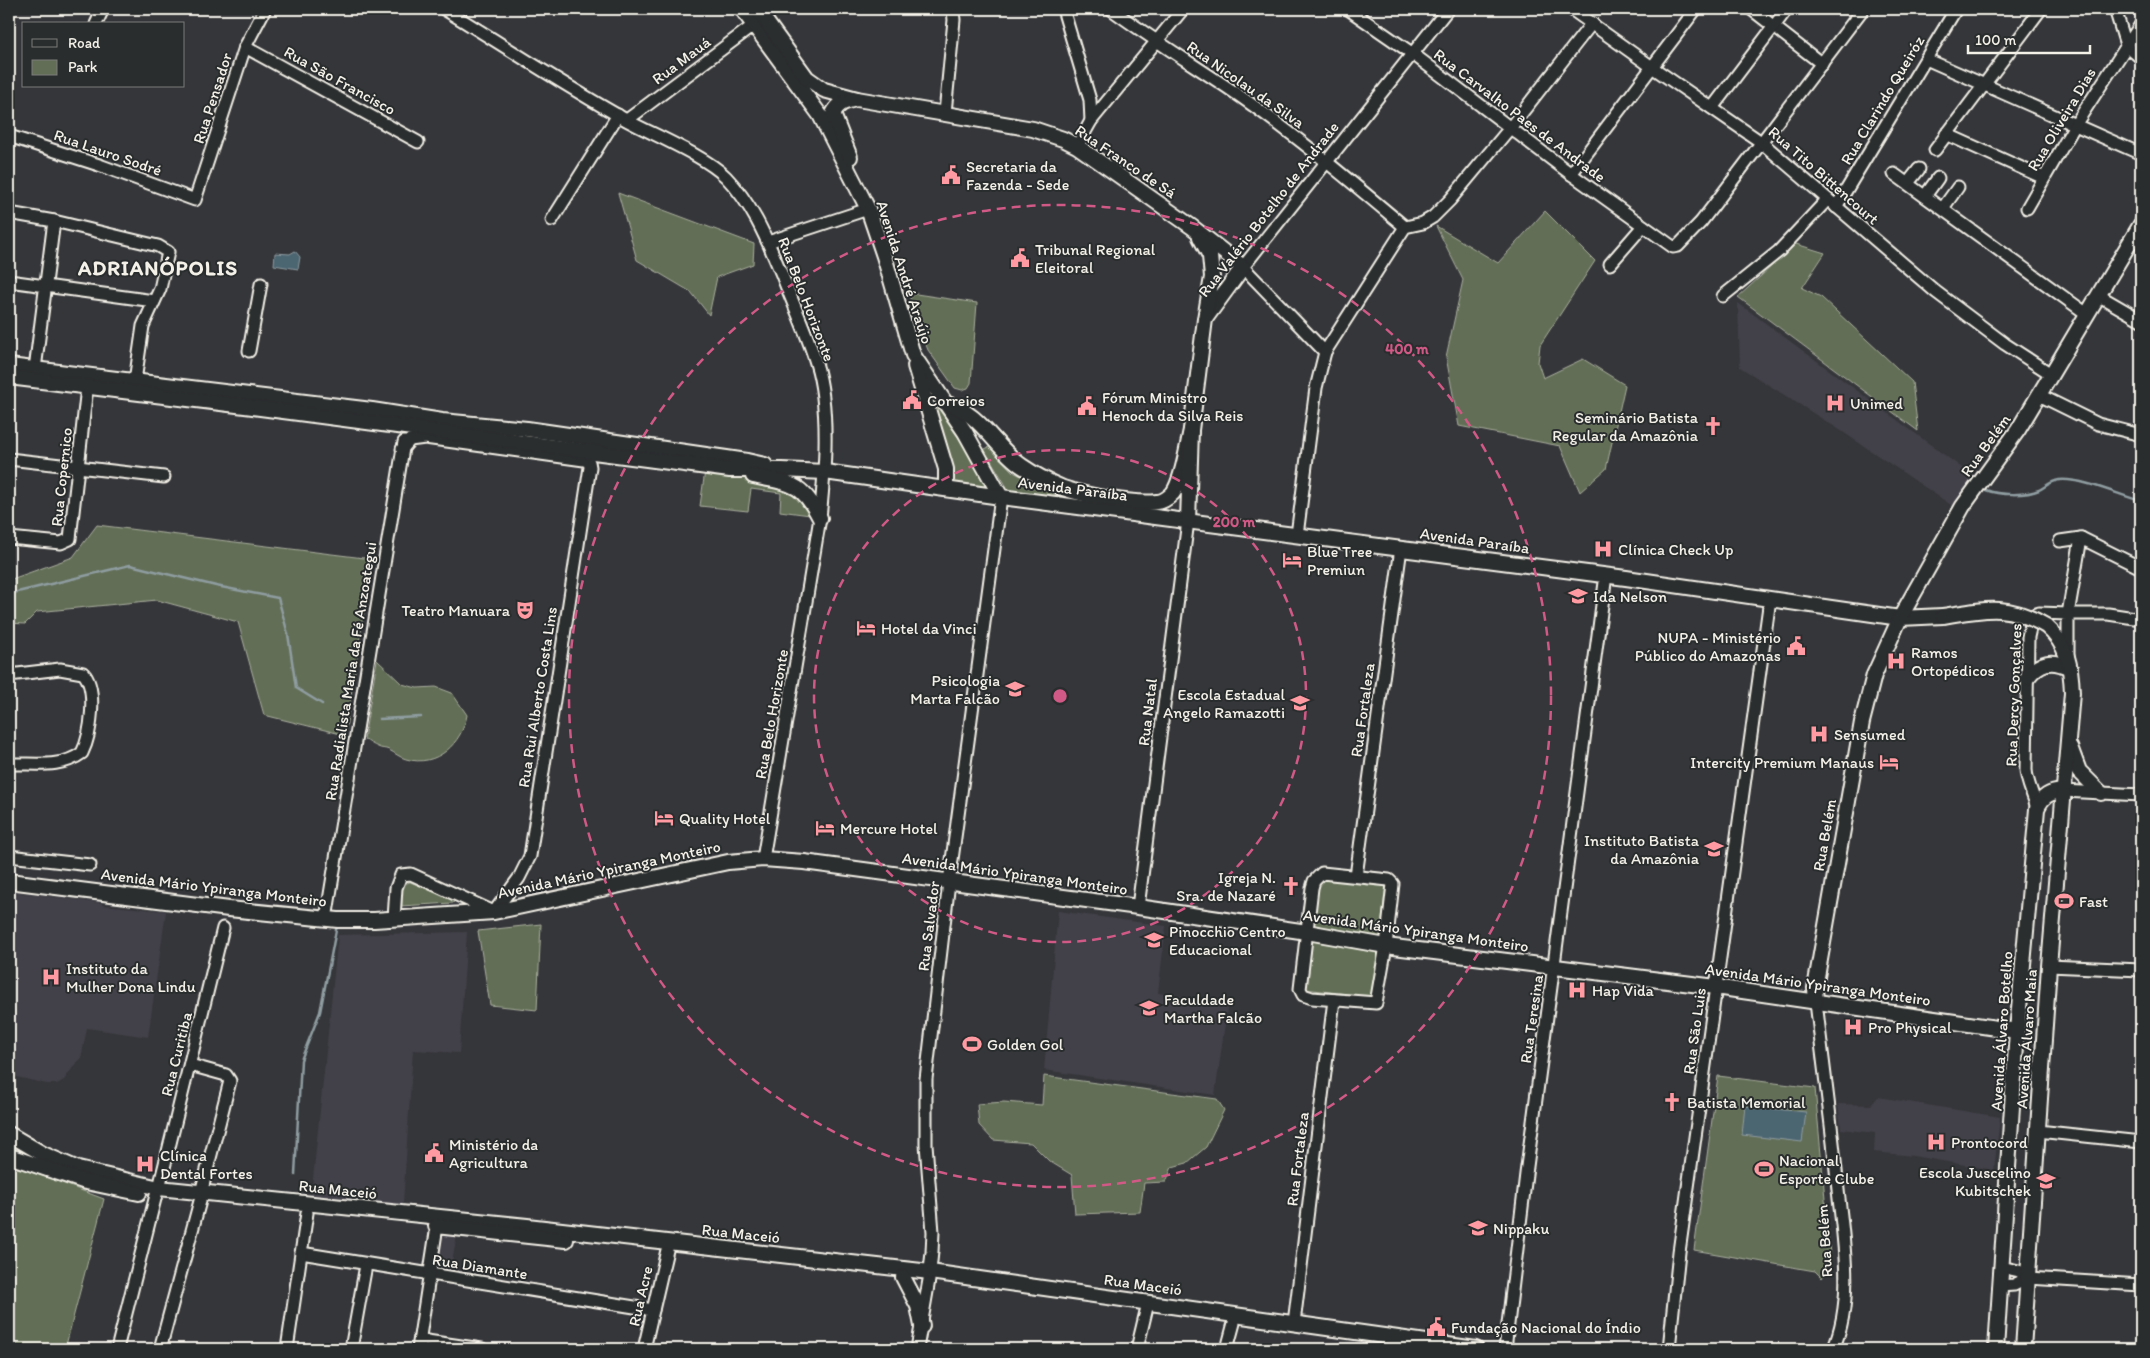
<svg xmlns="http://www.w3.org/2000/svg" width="2150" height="1358" viewBox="0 0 2150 1358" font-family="Itim,sans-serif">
	<rect width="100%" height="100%" fill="#35363a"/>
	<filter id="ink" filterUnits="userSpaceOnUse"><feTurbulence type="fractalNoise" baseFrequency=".02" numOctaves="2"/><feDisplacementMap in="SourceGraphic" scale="10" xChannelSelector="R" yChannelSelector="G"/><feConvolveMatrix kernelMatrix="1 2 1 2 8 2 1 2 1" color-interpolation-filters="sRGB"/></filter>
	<g filter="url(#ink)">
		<g fill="#424149">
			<path d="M1738,303L1977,479L1957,509L1840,430L1740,367Z"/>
			<path d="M9,891L102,903V905L166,911L148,1037L87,1028L81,1059L76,1063L64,1080L57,1084H47L17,1077L9,1078Z"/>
			<path d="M1058,911L1166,926L1158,993L1228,1002L1215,1095L1044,1070Z"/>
			<path d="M467,932L459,1053L413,1050L403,1204L311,1198L338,935Z"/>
			<path d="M1878,1097L2000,1117L1994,1170L1913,1156L1874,1152L1875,1133L1841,1129L1838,1104L1871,1105Z"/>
			<path d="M441,1234L457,1235L450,1273L435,1271Z"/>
		</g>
		<g fill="#626e56" stroke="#abb09f">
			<path d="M618,193L754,244L753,264L717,277L709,315L691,292L637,260Z"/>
			<path d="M1545,211L1595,261L1540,345L1538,363L1543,378L1583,359L1625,385L1606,469L1580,492L1560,446L1459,426L1446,357L1463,280L1436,226L1498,263Z"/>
			<path d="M1796,244L1825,253L1802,288L1821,297L1912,382L1918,431L1738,297Z"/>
			<path d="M916,294L977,303L971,383L968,388L962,390L955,388L928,350L909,301L912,295Z"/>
			<path d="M929,395L971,456L989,447L1013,472L1067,498L1066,501L1010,492L989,457L975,461L987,483L986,488L954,487Z"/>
			<path d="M705,471L794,487L811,501L810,515L780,511L781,493L751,489L748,511L700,506Z"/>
			<path d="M97,525L372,559L345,735L264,715L238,622L157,600L37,612L25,624L9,623V580L73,557Z"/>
			<path d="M377,660L402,684L417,688L436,687L452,693L467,715C462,743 437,768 406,759C399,757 395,753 389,750C385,748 381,749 378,747C373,745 369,742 364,739Z"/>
			<path d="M1319,877L1386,885L1373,997L1305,989Z"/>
			<path d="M410,882L455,900L453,903L400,906C400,895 398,885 410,882Z"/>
			<path d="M541,924L537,1010L490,1005L478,931Z"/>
			<path d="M1044,1076L1217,1099L1224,1110L1206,1147L1187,1163L1172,1167L1166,1182L1144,1183L1140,1212L1075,1214L1072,1175L1049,1161L1031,1143L993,1140L979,1125L977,1104L1004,1102L1042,1105Z"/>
			<path d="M1718,1076L1815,1088L1831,1266L1822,1278L1815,1271L1694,1250Z"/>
			<path d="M9,1167L27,1170L104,1199L65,1349H9Z"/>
		</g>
		<g fill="#4c6571" stroke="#8f9da1">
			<path d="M295,251L300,257L298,269L274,265L275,253L290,254Z"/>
			<path d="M1745,1106L1806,1112L1802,1142L1742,1135Z"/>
		</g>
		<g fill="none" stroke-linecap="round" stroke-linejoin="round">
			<g stroke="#8f9da1" stroke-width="2.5">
				<path d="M1986,490C1998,495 2026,496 2039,490C2045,487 2051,481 2059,480C2083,478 2118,495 2141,501"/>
				<path d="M9,594L130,565L216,586L278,598L288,634L296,688L322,704"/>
				<path d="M379,719L421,717"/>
				<path d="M295,1175L301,1060L320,1012L337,925"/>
			</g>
			<g stroke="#f4f1e8" stroke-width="15">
				<g id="minor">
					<path d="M444,9C505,46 565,86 628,121C656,136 705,156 726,177C753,205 767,240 782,275C793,304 807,333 816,363C830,408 825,471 820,518L763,859"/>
					<path d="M1063,9L1090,100L1091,121"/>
					<path d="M1111,9C1149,37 1189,62 1228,88C1290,130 1348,179 1405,227"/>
					<path d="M1348,9L1413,54L1571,174L1673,247L1678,246L1701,222L1863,9"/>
					<path d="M1571,9L1652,67L1761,142L1936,292L2005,344L2051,374"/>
					<path d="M1751,9L1822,64"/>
					<path d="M2115,9L2126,45L2141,58"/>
					<path d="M96,24L103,9"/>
					<path d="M245,47L418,142"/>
					<path d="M1926,59L2141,154"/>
					<path d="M1712,108L1787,9"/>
					<path d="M945,113L954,20L953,9"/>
					<path d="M627,120L754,25"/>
					<path d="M1946,134L2044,178"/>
					<path d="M9,136L99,165L195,200L245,47L265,9"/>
					<path d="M1077,146L1091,121L1183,9"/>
					<path d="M1935,150L2041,9"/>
					<path d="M1571,174L1696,9"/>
					<path d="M1894,174L2087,314"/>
					<path d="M1908,183L1919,169"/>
					<path d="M1925,196L1938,178"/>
					<path d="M1836,207L1956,9"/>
					<path d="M1943,208L1958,187"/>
					<path d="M2027,208L2075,125L2141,24"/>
					<path d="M9,213L54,221L158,246L168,252L160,289L143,326L135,381"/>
					<path d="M552,220L618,115"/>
					<path d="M768,242L868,209"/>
					<path d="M1610,264L1643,226"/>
					<path d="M9,281L154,301"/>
					<path d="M2098,295L2141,320"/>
					<path d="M1723,296L1779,251L1827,200"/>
					<path d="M249,351L261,284"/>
					<path d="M1325,352L1243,267L1448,9"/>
					<path d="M35,369L54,221"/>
					<path d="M2039,395L2098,424L2141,435"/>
					<path d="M9,459L164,477"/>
					<path d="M1297,535L1316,388L1325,352L1405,227L1423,223L1433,217L1450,200L1510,128L1592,23"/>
					<path d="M9,538L61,543L70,539L87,387"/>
					<path d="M2081,538L2068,614H2108L2141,619"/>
					<path d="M2060,541L2081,538L2141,568"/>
					<path d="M9,675L60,669L83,673C98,688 91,735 82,753C60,769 34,763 9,764"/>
					<path d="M2063,791L2141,795"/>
					<path d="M2037,809C2034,795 2027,784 2026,770L2028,637L2033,615L2039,613L2068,614V657"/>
					<path d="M9,856L90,865"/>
					<path d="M1322,873L1389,880L1393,884L1386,946L1376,1003L1312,998L1303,995L1300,989L1312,888L1314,881Z"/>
					<path d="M1356,876L1401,548"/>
					<path d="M1138,907L1188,521"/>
					<path d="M326,919L404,442"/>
					<path d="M394,919L396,888L401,875L411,874L494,912L519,878L530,856L590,467L589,462L584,460L425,438L410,440L402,449"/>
					<path d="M2049,966L2141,970"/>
					<path d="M1816,1002C1823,1061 1831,1120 1837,1180C1842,1234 1856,1297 1833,1349"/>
					<path d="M190,1065L226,1075L230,1081L201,1193"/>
					<path d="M2038,1131L2141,1142"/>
					<path d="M159,1188L223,928"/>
					<path d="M301,1253L653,1310"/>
					<path d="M2001,1267L2019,1271L2028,1278"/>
					<path d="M2000,1286L2014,1285L2028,1278L2141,1285"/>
					<path d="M1294,1323L1334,1000"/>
					<path d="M420,1340L482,1349"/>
					<path d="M117,1349L156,1195"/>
					<path d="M160,1349L200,1201"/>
					<path d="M287,1349L307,1213"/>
					<path d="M351,1349L366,1265"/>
					<path d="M418,1349L437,1226"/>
					<path d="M644,1349L667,1250"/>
					<path d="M917,1349L929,1280L932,1252L933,1232L926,1144V1079L949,882L1001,497"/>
					<path d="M1137,1349L1148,1303"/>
					<path d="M1227,1349L1234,1323"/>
					<path d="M1505,1349L1526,1174L1606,575"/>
					<path d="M1669,1349L1679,1252L1770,599"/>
				</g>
			</g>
			<g stroke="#f4f1e8" stroke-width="18">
				<g id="major">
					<path d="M742,9L820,115L868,209L884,256L913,355L965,432L1001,497"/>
					<path d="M757,9L807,78L824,90L857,99L1033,129L1063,139L1077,146L1192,227L1243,267L1205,319"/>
					<path d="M850,157L833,114C838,103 846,101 857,99"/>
					<path d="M9,366L372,410L442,421L527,429L747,461L765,465"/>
					<path d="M915,366L946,469V489"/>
					<path d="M9,377L237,405L730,470H782L825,472L1001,497L1626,578L1900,618L1943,616"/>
					<path d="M947,404C980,412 995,448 1022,466C1035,475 1049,482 1063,488C1084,495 1134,505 1157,502C1163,502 1169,497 1173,493C1183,479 1187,447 1191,430"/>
					<path d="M753,476C791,484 801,481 820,518"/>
					<path d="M1188,521L1191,430L1205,319L1212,277L1210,256L1200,237"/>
					<path d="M2027,678C2040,661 2052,659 2070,668"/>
					<path d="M2070,747L2079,771L2101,793"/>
					<path d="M9,881L229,909L338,920H374L494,912L728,862L763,859L804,862L1138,907L1307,932L1386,946L1708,986L2017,1031"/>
					<path d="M1816,1002L1815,988L1862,722L1874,675L1885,651L1900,618L1963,506L2018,430L2141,224"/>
					<path d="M9,1134L43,1154L78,1169L159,1188L527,1226L930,1272L1476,1349"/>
					<path d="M9,1156L86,1182L139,1193"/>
					<path d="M436,1226L566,1240"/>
					<path d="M903,1277L918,1306L922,1326"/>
					<path d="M1996,1349L2017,1031L2037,809C2042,796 2050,792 2063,791"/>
					<path d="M2023,1349L2049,966L2072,693C2071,666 2068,645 2046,626"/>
				</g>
			</g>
			<use href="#minor" stroke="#2a2d2e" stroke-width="11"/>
			<use href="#major" stroke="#2a2d2e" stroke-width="14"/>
			<g stroke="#f4f1e8" stroke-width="18" stroke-linecap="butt">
				<path id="major-bridge" d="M1943,616C1986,609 2007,603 2046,626"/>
			</g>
			<use href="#major-bridge" stroke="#2a2d2e" stroke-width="14"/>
		</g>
	</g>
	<g fill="none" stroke="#d15985" stroke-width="2.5" stroke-dasharray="9 6">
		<circle cx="1060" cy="696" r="246"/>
		<circle cx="1060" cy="696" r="491"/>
	</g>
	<defs>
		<g id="civic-bare" transform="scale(1.5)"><path d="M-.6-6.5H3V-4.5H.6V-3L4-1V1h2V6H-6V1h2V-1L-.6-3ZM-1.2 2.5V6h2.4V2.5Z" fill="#ff9aa2" stroke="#2a2d2e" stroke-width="2.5" paint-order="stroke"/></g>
		<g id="hospital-bare" transform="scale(1.5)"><path d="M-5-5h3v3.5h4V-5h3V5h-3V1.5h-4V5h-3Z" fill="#ff9aa2" stroke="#2a2d2e" stroke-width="2.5" paint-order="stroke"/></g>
		<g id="church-bare" transform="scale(1.5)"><path d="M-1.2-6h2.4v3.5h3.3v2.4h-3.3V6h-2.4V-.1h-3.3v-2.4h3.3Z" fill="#ff9aa2" stroke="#2a2d2e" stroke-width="2.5" paint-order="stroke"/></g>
		<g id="hotel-bare" transform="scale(1.5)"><path d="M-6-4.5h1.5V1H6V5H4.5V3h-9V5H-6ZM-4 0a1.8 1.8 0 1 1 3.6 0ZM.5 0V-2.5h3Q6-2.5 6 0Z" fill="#ff9aa2" stroke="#2a2d2e" stroke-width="2.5" paint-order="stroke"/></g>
		<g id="school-bare" transform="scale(1.5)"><path d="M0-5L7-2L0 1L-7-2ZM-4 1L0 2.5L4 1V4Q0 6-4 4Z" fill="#ff9aa2" stroke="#2a2d2e" stroke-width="2.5" paint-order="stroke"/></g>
		<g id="theatre-bare" transform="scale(1.5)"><path d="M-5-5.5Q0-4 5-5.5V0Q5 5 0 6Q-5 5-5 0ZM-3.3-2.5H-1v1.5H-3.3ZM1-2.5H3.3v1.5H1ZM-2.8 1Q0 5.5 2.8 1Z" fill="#ff9aa2" stroke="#2a2d2e" stroke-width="2.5" paint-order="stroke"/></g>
		<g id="stadium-bare" transform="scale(1.5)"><path d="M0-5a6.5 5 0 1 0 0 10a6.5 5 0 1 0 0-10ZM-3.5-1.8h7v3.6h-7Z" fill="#ff9aa2" stroke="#2a2d2e" stroke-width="2.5" paint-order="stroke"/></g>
	</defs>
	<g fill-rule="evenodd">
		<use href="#civic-bare" x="951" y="175"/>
		<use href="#civic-bare" x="1020" y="258"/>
		<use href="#civic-bare" x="912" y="400"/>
		<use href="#hospital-bare" x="1835" y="403"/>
		<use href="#civic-bare" x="1087" y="406"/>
		<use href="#church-bare" x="1713" y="426"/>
		<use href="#hospital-bare" x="1603" y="549"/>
		<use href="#hotel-bare" x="1292" y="560"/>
		<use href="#school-bare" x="1578" y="596"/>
		<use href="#theatre-bare" x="525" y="610"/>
		<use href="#hotel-bare" x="866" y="628"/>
		<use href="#civic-bare" x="1796" y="646"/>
		<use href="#hospital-bare" x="1896" y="661"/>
		<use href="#school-bare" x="1015" y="689"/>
		<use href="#school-bare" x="1300" y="703"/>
		<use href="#hospital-bare" x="1819" y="734"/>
		<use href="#hotel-bare" x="1889" y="762"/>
		<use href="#hotel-bare" x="664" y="818"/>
		<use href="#hotel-bare" x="825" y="828"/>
		<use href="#school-bare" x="1714" y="849"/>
		<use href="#church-bare" x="1291" y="886"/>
		<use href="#stadium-bare" x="2064" y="901"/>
		<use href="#school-bare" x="1154" y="940"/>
		<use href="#hospital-bare" x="51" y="977"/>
		<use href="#hospital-bare" x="1577" y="990"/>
		<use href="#school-bare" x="1149" y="1008"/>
		<use href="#hospital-bare" x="1853" y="1027"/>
		<use href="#stadium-bare" x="972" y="1044"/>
		<use href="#church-bare" x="1672" y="1102"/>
		<use href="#hospital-bare" x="1936" y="1142"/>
		<use href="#civic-bare" x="434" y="1153"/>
		<use href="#hospital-bare" x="145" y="1164"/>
		<use href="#stadium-bare" x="1764" y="1169"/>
		<use href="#school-bare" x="2046" y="1181"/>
		<use href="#school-bare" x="1478" y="1228"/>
		<use href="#civic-bare" x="1436" y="1327"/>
	</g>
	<g text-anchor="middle" stroke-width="4" stroke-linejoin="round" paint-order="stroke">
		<g font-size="16" fill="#f4f1e8" stroke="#2a2d2e">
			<text transform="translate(681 60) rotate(-37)" y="6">Rua Mauá</text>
			<text transform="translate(340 80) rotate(29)" y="6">Rua São Francisco</text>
			<text transform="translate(1246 84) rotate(35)" y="6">Rua Nicolau da Silva</text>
			<text transform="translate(212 98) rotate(-72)" y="6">Rua Pensador</text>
			<text transform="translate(1882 100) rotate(-59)" y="6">Rua Clarindo Queiróz</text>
			<text transform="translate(1520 115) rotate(37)" y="6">Rua Carvalho Paes de Andrade</text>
			<text transform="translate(2061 119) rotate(-59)" y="6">Rua Oliveira Dias</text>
			<text transform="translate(108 152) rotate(19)" y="6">Rua Lauro Sodré</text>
			<text transform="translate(1126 161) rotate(34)" y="6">Rua Franco de Sá</text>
			<text transform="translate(1824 175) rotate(41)" y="6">Rua Tito Bittencourt</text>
			<text transform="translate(1268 209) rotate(-52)" y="6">Rua Valério Botelho de Andrade</text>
			<text transform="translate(905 272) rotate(72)" y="6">Avenida André Araújo</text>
			<text transform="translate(807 299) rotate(69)" y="6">Rua Belo Horizonte</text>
			<text transform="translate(1985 445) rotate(-54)" y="6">Rua Belém</text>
			<text transform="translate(61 477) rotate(-84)" y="6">Rua Copernico</text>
			<text transform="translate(1073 488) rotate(7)" y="6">Avenida Paraíba</text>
			<text transform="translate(1475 540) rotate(8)" y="6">Avenida Paraíba</text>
			<text transform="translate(350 671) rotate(-81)" y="6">Rua Radialista Maria da Fé Anzoategui</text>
			<text transform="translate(2013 695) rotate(-88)" y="6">Rua Dercy Gonçalves</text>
			<text transform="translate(537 697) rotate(-81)" y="6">Rua Rui Alberto Costa Lins</text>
			<text transform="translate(1362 710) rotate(-82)" y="6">Rua Fortaleza</text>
			<text transform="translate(1147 712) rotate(-83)" y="6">Rua Natal</text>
			<text transform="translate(771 714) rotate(-80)" y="6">Rua Belo Horizonte</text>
			<text transform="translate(1824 835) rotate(-80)" y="6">Rua Belém</text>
			<text transform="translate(609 869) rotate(-12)" y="6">Avenida Mário Ypiranga Monteiro</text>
			<text transform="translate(1015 873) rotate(8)" y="6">Avenida Mário Ypiranga Monteiro</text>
			<text transform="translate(214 887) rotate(7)" y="6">Avenida Mário Ypiranga Monteiro</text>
			<text transform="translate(928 926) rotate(-83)" y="6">Rua Salvador</text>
			<text transform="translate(1416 930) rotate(8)" y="6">Avenida Mário Ypiranga Monteiro</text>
			<text transform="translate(1818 984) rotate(8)" y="6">Avenida Mário Ypiranga Monteiro</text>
			<text transform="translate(1531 1019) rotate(-82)" y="6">Rua Teresina</text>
			<text transform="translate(1694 1031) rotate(-82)" y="6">Rua São Luis</text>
			<text transform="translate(2001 1031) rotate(-86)" y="6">Avenida Álvaro Botelho</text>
			<text transform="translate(2026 1039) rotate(-86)" y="6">Avenida Álvaro Maia</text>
			<text transform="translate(176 1054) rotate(-76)" y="6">Rua Curitiba</text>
			<text transform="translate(1297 1159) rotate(-83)" y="6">Rua Fortaleza</text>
			<text transform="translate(338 1189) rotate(6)" y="6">Rua Maceió</text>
			<text transform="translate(741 1233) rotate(6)" y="6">Rua Maceió</text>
			<text transform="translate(1824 1241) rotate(-94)" y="6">Rua Belém</text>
			<text transform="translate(480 1266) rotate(9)" y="6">Rua Diamante</text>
			<text transform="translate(1143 1284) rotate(8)" y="6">Rua Maceió</text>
			<text transform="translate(640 1296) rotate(-77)" y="6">Rua Acre</text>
		</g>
		<g font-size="16" fill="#f4f1e8" stroke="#2a2d2e" text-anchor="start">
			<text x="966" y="172">Secretaria da<tspan x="966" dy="18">Fazenda - Sede</tspan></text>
			<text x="1035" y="255">Tribunal Regional<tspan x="1035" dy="18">Eleitoral</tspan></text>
			<text x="1102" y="403">Fórum Ministro<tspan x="1102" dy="18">Henoch da Silva Reis</tspan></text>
			<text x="927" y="406">Correios</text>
			<text x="1850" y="409">Unimed</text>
			<text x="1698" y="423" text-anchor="end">Seminário Batista<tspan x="1698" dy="18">Regular da Amazônia</tspan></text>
			<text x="1618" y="555">Clínica Check Up</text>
			<text x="1307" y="557">Blue Tree<tspan x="1307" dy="18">Premiun</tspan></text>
			<text x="1593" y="602">Ida Nelson</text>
			<text x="510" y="616" text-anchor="end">Teatro Manuara</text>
			<text x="881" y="634">Hotel da Vinci</text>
			<text x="1781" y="643" text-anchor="end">NUPA - Ministério<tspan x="1781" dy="18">Público do Amazonas</tspan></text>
			<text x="1911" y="658">Ramos<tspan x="1911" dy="18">Ortopédicos</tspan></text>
			<text x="1000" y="686" text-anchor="end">Psicologia<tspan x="1000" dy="18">Marta Falcão</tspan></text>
			<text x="1285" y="700" text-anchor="end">Escola Estadual<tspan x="1285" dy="18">Angelo Ramazotti</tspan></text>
			<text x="1834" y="740">Sensumed</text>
			<text x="1874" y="768" text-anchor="end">Intercity Premium Manaus</text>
			<text x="679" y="824">Quality Hotel</text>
			<text x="840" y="834">Mercure Hotel</text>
			<text x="1699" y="846" text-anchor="end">Instituto Batista<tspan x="1699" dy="18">da Amazônia</tspan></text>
			<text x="1276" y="883" text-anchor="end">Igreja N.<tspan x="1276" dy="18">Sra. de Nazaré</tspan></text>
			<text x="2079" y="907">Fast</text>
			<text x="1169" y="937">Pinocchio Centro<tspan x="1169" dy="18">Educacional</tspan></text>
			<text x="66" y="974">Instituto da<tspan x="66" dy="18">Mulher Dona Lindu</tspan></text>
			<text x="1592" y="996">Hap Vida</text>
			<text x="1164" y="1005">Faculdade<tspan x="1164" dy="18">Martha Falcão</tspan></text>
			<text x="1868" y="1033">Pro Physical</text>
			<text x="987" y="1050">Golden Gol</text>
			<text x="1687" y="1108">Batista Memorial</text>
			<text x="1951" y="1148">Prontocord</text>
			<text x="449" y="1150">Ministério da<tspan x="449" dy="18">Agricultura</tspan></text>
			<text x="160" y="1161">Clínica<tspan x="160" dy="18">Dental Fortes</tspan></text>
			<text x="1779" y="1166">Nacional<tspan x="1779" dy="18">Esporte Clube</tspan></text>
			<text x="2031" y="1178" text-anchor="end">Escola Juscelino<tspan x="2031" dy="18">Kubitschek</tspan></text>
			<text x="1493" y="1234">Nippaku</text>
			<text x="1451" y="1333">Fundação Nacional do Índio</text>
		</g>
		<g font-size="21" font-weight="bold" letter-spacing="1" fill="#f4f1e8" stroke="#2a2d2e">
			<text x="158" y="275">ADRIANÓPOLIS</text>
		</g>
	</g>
	<circle cx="1060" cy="696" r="8" fill="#d15985" stroke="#2a2d2e" stroke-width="2.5"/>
	<g font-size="15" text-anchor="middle" font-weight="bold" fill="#d15985" stroke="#2a2d2e" stroke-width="4" stroke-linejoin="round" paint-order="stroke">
		<text x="1407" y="354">400 m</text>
		<text x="1234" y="527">200 m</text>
	</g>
	<rect width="2150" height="1358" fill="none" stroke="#2a2d2e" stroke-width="30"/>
	<rect x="15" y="15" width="2120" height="1328" fill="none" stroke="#f4f1e8" stroke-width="2" filter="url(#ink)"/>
	<rect x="22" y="22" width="162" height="65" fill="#2a2d2e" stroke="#7b7b78"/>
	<rect x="32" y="39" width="25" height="8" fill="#2a2d2e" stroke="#7b7b78"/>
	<text x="68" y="48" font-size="15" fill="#f4f1e8">Road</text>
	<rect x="32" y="60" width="25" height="15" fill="#626e56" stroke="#7b7b78"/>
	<text x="68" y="72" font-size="15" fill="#f4f1e8">Park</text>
	<path d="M1968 45v8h122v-8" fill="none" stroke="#f4f1e8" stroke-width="2.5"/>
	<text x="1975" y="45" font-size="15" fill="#f4f1e8" stroke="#2a2d2e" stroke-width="4" paint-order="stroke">100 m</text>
</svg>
